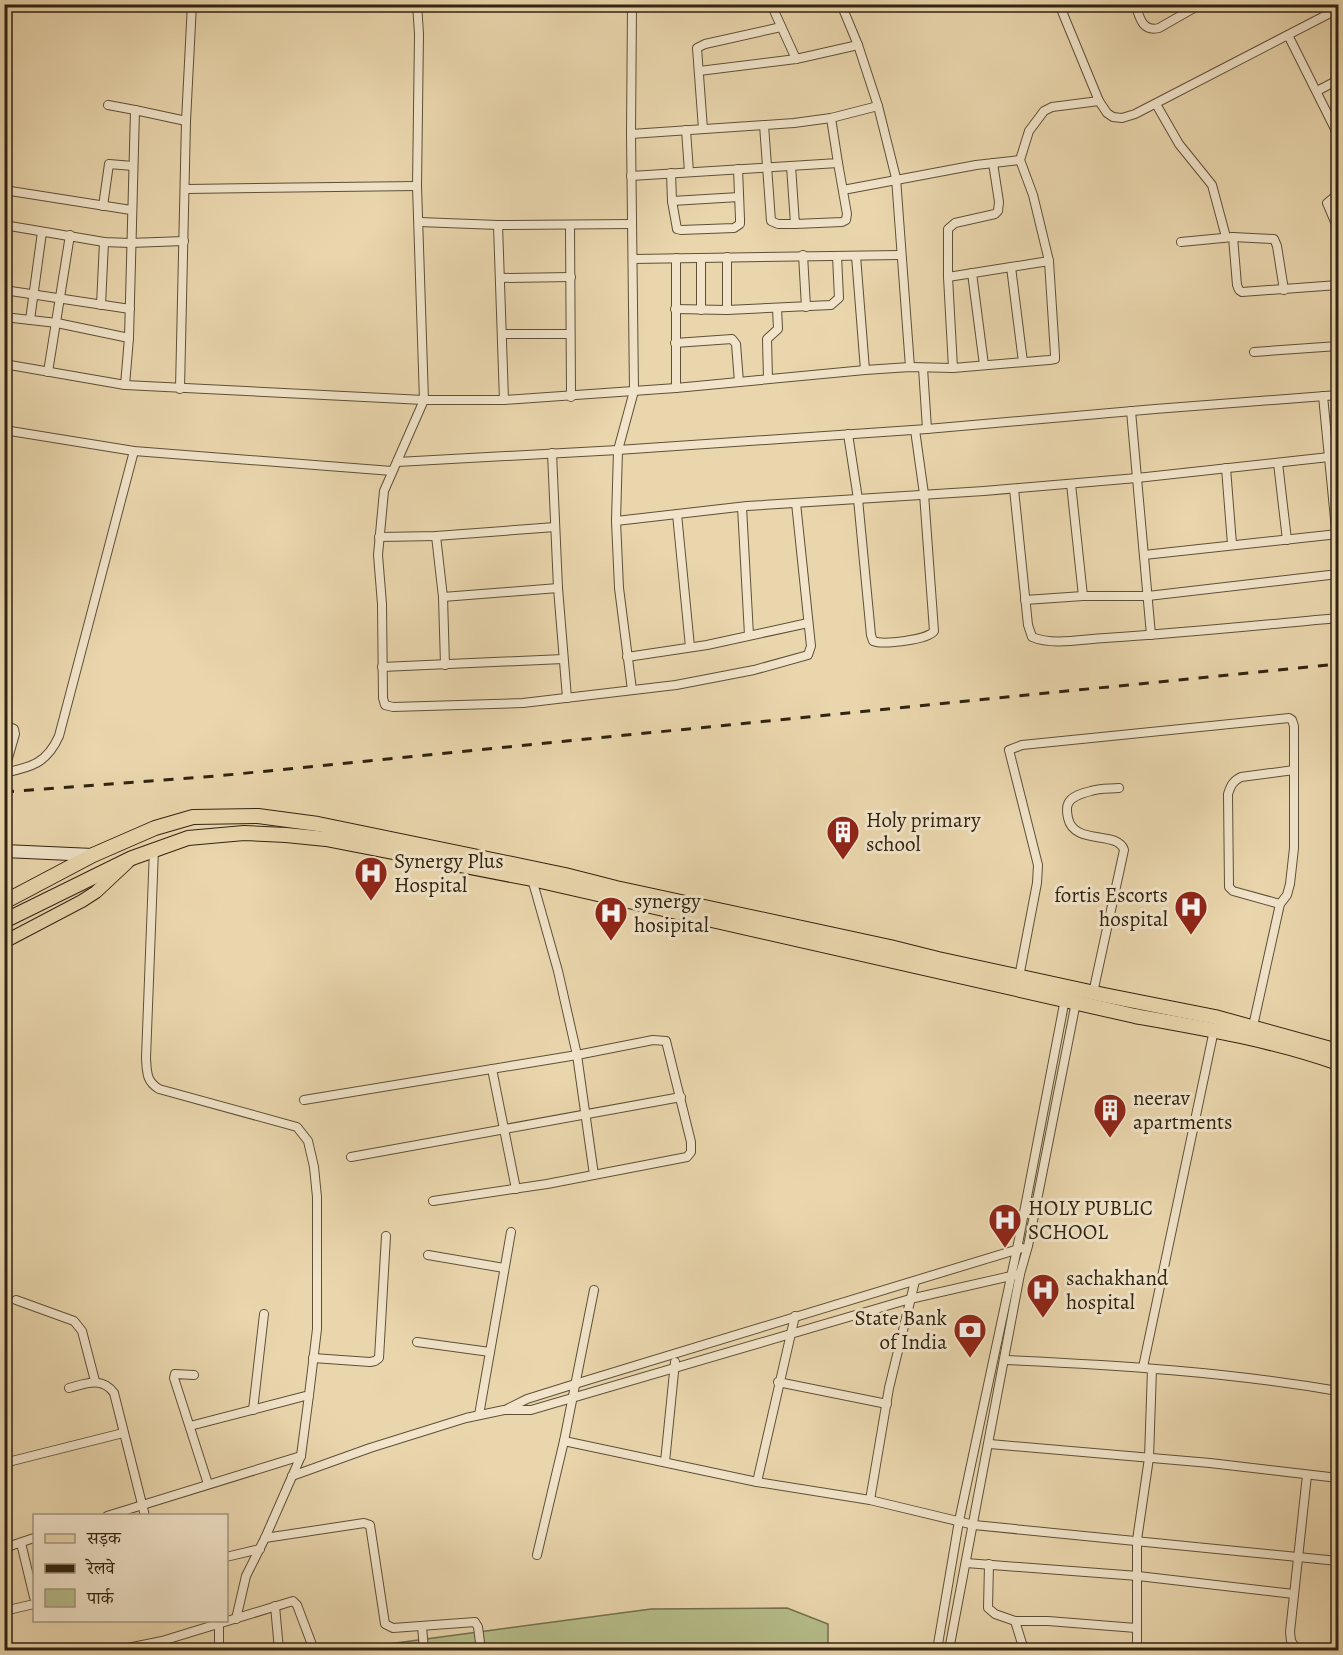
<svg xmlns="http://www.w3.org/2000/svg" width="1343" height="1655" viewBox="0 0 1343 1655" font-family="Alegreya,'Noto Serif Devanagari',serif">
	<rect width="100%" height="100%" fill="#ead6ad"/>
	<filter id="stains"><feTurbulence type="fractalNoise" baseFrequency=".00333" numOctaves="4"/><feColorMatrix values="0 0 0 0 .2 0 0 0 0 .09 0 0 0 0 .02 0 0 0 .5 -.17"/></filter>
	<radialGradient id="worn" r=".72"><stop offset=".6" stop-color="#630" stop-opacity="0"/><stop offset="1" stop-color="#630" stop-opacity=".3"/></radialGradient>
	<path fill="#b6be8a" stroke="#73704d" stroke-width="1.5" d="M787,1608L828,1624V1650H377L381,1645L651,1609Z"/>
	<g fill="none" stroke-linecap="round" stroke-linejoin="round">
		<g stroke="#5e5037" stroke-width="10">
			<g id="minor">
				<path d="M417,4L419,34L417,186L424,400L384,491L378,555L382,604L383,698L385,705L393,707L523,703L676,685L754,670L808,655L811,646L796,503"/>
				<path d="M632,4L631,134L634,391L618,450L616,521L619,588L632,690"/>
				<path d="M771,4L796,59"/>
				<path d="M841,4L858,45L878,106L896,178L910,367"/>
				<path d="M1059,4L1099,101L1107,113L1113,117L1122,118L1135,114L1338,9"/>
				<path d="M1135,4C1140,18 1142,32 1159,28L1201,4"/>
				<path d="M1324,4L1328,14"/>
				<path d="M1288,35L1338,135"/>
				<path d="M699,71L796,59L858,45"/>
				<path d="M1317,91L1338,80"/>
				<path d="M1156,104L1179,144L1212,185L1226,237"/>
				<path d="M108,105L135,110"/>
				<path d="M764,125L771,221L778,224H795"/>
				<path d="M703,129L697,48L705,44L781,27"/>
				<path d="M686,130L689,172"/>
				<path d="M631,134L794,123L831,118L878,106"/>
				<path d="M791,166L795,224L842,222L846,220L847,214L838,163"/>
				<path d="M671,173L672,201L677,229L681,230L734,228L740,224V219L738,169"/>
				<path d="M631,176L838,163L831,118"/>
				<path d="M186,189L417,186"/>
				<path d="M4,190L131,210"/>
				<path d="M843,190L976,165L1020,160"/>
				<path d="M1338,194L1327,203L1338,229"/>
				<path d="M672,201L739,197"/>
				<path d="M103,206L109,164L133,166"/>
				<path d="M419,222L498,225L632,224"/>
				<path d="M4,225L104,242L130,243L184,241"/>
				<path d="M498,225L504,400"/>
				<path d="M570,225L571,397"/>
				<path d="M1233,237L1237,285L1239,290L1242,292L1338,285"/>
				<path d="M1181,242L1233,237L1274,239L1277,246L1284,290"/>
				<path d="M803,255L806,307"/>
				<path d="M856,256L865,370"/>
				<path d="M727,257V310L831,305L839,298L837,256"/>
				<path d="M676,258V388"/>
				<path d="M633,259L900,255"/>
				<path d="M1011,267L1023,362"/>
				<path d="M972,273L984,365"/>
				<path d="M948,277L1049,261"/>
				<path d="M501,278L571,277"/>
				<path d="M4,290L130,309"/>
				<path d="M101,305L104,242"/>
				<path d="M675,309L727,310"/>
				<path d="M701,310V258"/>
				<path d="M4,317L57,323L129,338"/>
				<path d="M30,320L42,232"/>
				<path d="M502,334H570"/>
				<path d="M675,343L732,339L736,344L739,382"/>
				<path d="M1254,352L1338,346"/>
				<path d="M4,364L125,385L424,400H504L676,388L865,370L910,367L953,368L1049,360L1055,359V355L1049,261L1033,195L1020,160L1029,131L1044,111L1052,107L1099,101"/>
				<path d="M923,368L927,429"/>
				<path d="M953,368L948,277V229L955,223L995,214L998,211L999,202L993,163"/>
				<path d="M48,372L70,235"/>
				<path d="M768,379L767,339L778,329L777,308"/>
				<path d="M125,385L129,338L135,110L186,121"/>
				<path d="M180,389L186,121L192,4"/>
				<path d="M1323,396L1338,550"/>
				<path d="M1131,411L1151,635"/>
				<path d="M4,430L134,451L392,471"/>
				<path d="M848,434L858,499L871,635L873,641C883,645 928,640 934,631L924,494L915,430"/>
				<path d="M552,453L558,588L567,698"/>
				<path d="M397,462L618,450L927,429L1155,409L1338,395"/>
				<path d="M1278,463L1287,540"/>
				<path d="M1226,468L1232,544"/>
				<path d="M1071,484L1083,596"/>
				<path d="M1014,489L1028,625L1032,637C1053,646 1083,639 1105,638C1183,633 1261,625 1338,618"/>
				<path d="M742,507L749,635"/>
				<path d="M677,514L690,647"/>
				<path d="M616,521L747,506L984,491L1137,478L1329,457"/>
				<path d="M436,536L443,597L445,665"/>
				<path d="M379,537L436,536L555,527"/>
				<path d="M1144,555L1338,534"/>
				<path d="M443,597L558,588"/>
				<path d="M1025,600L1083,596H1148L1338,574"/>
				<path d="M627,657L707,645L808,623"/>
				<path d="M382,667L563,659"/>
				<path d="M4,725L14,729L15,734L4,772"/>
				<path d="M4,773C32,767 47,763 59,736L134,451"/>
				<path d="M154,849L146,1058C147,1072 146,1081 159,1089L297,1127L308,1141L314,1167L317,1197V1329L309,1395L301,1456L265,1538L246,1576L236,1619"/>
				<path d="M532,879L558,971L577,1055L594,1175"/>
				<path d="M1280,904L1233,891L1229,887L1228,794C1231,785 1233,781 1241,777L1294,770"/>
				<path d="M1019,977L1037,883L1038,865L1009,750L1022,745L1289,718L1292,720L1294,726V848L1290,884L1287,895L1280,904L1253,1026"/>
				<path d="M1093,993L1124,850C1118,830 1074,846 1068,818C1067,813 1066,808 1068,804C1071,796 1083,793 1091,791C1100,788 1110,789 1119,788"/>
				<path d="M492,1069L516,1189"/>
				<path d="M304,1100L577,1055L653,1040L666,1041L691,1142V1152L687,1157L547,1184L433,1201"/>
				<path d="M351,1157L681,1097"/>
				<path d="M428,1255L504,1268"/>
				<path d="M16,1300L74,1321L82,1331L95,1381"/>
				<path d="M417,1342L490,1352"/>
				<path d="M313,1358L370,1362L375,1361L379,1358L386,1236"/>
				<path d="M1005,1360C1116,1365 1228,1372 1338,1391"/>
				<path d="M1143,1367L1214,1030"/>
				<path d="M194,1375L175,1374L174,1378L208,1484"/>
				<path d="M778,1382L887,1404"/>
				<path d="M69,1388C85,1384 102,1376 114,1393L145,1516"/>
				<path d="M507,1409L527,1399L575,1384L1022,1248"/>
				<path d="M253,1410L264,1314"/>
				<path d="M479,1415L511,1232"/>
				<path d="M190,1426L309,1395"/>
				<path d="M564,1441L757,1482L870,1500L974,1525L1338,1561"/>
				<path d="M990,1444L1210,1463L1338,1478"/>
				<path d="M665,1462L675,1362"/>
				<path d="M4,1463L123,1433"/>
				<path d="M292,1476L370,1448L466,1418L504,1410H531L910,1299L1020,1274"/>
				<path d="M757,1482L795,1316"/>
				<path d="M870,1500L889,1388L915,1281"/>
				<path d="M107,1516L301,1456"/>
				<path d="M265,1538L364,1523L370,1525L385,1624L393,1628L475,1622L478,1627L481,1650"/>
				<path d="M21,1543L34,1597"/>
				<path d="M4,1548L34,1538"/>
				<path d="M537,1555L564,1441L594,1290"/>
				<path d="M226,1557L260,1549"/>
				<path d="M966,1563L1138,1576L1294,1594"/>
				<path d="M989,1564L988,1608L995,1614L1015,1621L1024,1650"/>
				<path d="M275,1606L279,1650"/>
				<path d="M4,1611L34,1604"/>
				<path d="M1015,1621H1048L1136,1628"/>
				<path d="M219,1625V1650"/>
				<path d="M422,1626L424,1650"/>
				<path d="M4,1644L6,1650"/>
				<path d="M118,1650L162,1641L293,1601L297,1605L314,1650"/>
				<path d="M937,1650L959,1521L1017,1249L1065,999"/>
				<path d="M949,1650L1020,1274L1028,1246L1076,1002"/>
				<path d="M1137,1650V1540L1149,1458L1152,1369"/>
				<path d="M1304,1650L1295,1647L1291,1641L1290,1632L1307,1475"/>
			</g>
		</g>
		<g stroke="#302310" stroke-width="14">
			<path id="secondary" d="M4,851L93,855"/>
		</g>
		<g stroke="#302310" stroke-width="14">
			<path id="primary" d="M4,942L82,901L96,892L127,863"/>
		</g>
		<g stroke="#302310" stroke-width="16">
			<g id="trunk">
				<path d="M4,902L93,855L155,828L193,817L258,816L318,824L565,875L616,888L890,947L938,959L1104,995L1215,1017L1338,1051"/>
				<path d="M4,921L132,858L188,838L244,833L286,835L326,839L532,879L1135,1016C1203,1028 1273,1040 1338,1063"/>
			</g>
		</g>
		<use href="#minor" stroke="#f1e4ca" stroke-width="8"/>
		<use href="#secondary" stroke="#f1e4ca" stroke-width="12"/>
		<use href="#primary" stroke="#ead6ad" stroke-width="12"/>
		<use href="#trunk" stroke="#ead6ad" stroke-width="14"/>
		<path stroke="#302310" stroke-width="3" stroke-dasharray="10 10" stroke-linecap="butt" d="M4,792L217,776L1338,664"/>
	</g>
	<defs>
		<g id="building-pin" transform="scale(1.725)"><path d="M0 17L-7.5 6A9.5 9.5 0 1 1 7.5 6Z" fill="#8f2418" stroke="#f1e4ca"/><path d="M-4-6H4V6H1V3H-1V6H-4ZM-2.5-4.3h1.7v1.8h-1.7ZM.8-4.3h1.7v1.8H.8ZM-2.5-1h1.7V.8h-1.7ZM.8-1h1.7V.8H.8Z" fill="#fff"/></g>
		<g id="hospital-pin" transform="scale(1.725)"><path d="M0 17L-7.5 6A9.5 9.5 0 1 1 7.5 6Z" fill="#8f2418" stroke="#f1e4ca"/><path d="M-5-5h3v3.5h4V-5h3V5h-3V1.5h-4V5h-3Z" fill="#fff"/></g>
		<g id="bank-pin" transform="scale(1.725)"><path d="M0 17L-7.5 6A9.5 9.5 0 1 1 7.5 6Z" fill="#8f2418" stroke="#f1e4ca"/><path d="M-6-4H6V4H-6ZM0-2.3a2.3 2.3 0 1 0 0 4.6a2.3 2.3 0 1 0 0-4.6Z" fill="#fff"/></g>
	</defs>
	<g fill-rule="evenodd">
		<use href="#building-pin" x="843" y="832"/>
		<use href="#hospital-pin" x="371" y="873"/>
		<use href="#hospital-pin" x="1191" y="907"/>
		<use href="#hospital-pin" x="611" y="913"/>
		<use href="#building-pin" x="1110" y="1110"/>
		<use href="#hospital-pin" x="1005" y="1220"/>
		<use href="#hospital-pin" x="1043" y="1290"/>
		<use href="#bank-pin" x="970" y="1330"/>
	</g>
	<g text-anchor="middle" stroke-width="6" stroke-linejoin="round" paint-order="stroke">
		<g font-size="21" fill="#302310" stroke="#f1e4ca" text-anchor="start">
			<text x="866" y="827">Holy primary<tspan x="866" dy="24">school</tspan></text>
			<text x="394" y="868">Synergy Plus<tspan x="394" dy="24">Hospital</tspan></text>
			<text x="1168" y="902" text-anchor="end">fortis Escorts<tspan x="1168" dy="24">hospital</tspan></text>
			<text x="634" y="908">synergy<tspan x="634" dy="24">hosipital</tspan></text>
			<text x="1133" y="1105">neerav<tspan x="1133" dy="24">apartments</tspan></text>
			<text x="1028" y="1215">HOLY PUBLIC<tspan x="1028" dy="24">SCHOOL</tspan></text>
			<text x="1066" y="1285">sachakhand<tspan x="1066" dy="24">hospital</tspan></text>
			<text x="947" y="1325" text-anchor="end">State Bank<tspan x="947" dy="24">of India</tspan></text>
		</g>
	</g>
	<rect width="1343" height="1655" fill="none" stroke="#ead6ad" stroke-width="24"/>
	<rect x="6" y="6" width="1331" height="1643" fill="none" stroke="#302310" stroke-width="3"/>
	<rect x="12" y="12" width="1319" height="1631" fill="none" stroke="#302310" stroke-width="1.5"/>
	<rect x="33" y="1514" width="195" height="108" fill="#f1e4ca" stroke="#a49780" stroke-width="1.5"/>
	<rect x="45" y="1534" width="30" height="9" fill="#ead6ad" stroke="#a49780" stroke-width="1.5"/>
	<text x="87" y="1544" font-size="18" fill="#302310">सड़क</text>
	<rect x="45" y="1564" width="30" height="9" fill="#302310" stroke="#a49780" stroke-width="1.5"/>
	<text x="87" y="1574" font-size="18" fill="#302310">रेलवे</text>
	<rect x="45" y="1589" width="30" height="18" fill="#b6be8a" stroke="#a49780" stroke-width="1.5"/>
	<text x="87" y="1604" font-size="18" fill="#302310">पार्क</text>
	<rect width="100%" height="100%" filter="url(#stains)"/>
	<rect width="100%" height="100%" fill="url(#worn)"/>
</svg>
